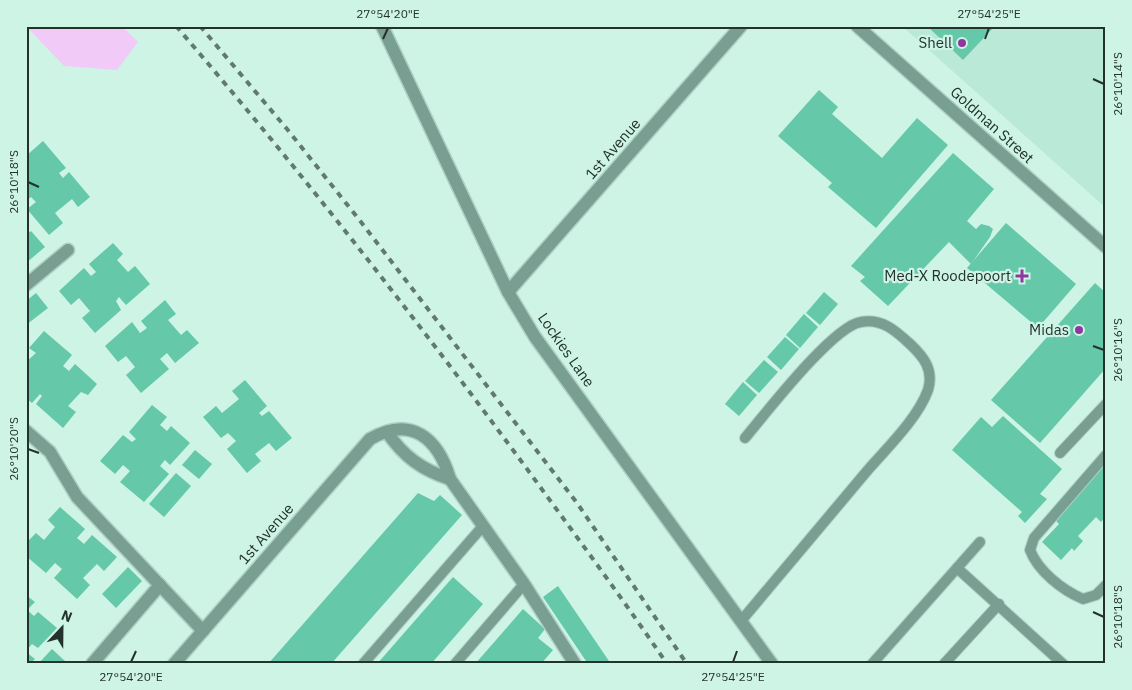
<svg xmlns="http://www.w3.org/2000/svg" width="1132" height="690" viewBox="0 0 1132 690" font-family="'IBM Plex Sans',sans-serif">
	<rect width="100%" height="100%" fill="#cef4e6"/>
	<path fill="#bbe9d8" d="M902,26H1106V208Z"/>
	<path fill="#f1caf8" d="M26,26H122L138,42L117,70L64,66Z"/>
	<g fill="#64c8a9">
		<path d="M927,26H995L963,60Z"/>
		<path d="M819,90L838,107L832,114L882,158L917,118L948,145L876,228L828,187L832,183L778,136Z"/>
		<path d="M43,141L66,168L59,173L63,178L69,172L90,197L78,207L72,199L55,213L63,223L49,235L27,209L36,202L31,197L26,201V156Z"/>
		<path d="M953,153L994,189L967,221L976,229L981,224L989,226L993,229L990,237L971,264L949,242L888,306L860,281L865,277L851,266Z"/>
		<path d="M1006,223L1076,284L1038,328L967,268Z"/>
		<path d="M31,231L45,247L26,263V235Z"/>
		<path d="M113,243L123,254L117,260L128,272L135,266L150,284L126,305L119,297L116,301L121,310L95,333L82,318L90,311L79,298L71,305L59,291L84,268L91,276L96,272L89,264Z"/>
		<path d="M1095,283L1106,293V368L1040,443L991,400Z"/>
		<path d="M824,292L838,304L820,325L806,313Z"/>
		<path d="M36,293L48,308L26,325V301Z"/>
		<path d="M165,300L176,314L168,320L181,335L187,330L199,343L175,363L167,353L160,359L169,369L141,393L126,375L135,367L126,356L118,362L105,346L132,322L140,333L147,328L141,321Z"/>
		<path d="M804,314L818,327L800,348L786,335Z"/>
		<path d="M44,331L72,355L63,366L69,371L75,364L97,384L88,395L81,392L68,406L76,412L63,428L36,404L42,396L40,394L32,403L26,398V362L36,353L29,348Z"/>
		<path d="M785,337L799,349L781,370L767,357Z"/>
		<path d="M764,360L778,372L759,393L745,381Z"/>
		<path d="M245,380L267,406L259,413L262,416L269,411L292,438L276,451L269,443L255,454L261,461L247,473L227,449L236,441L228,433L221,438L203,417L216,406L222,413L239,399L232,391Z"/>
		<path d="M743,382L757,395L739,416L725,404Z"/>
		<path d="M152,405L167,417L160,425L167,431L171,426L190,443L170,465L165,460L160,466L169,474L144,502L120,482L130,471L123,465L115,474L100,461L123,435L132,442L136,439L129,432Z"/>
		<path d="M1003,416L1062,469L1040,494L1047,499L1025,523L1018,516L1022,512L952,450L981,417L992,427Z"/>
		<path d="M195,450L212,464L199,479L182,465Z"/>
		<path d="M1104,461L1106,516L1101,522L1096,517L1078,536L1083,541L1074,551L1072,548L1061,560L1042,542L1059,524L1056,521Z"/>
		<path d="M176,473L191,486L164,517L149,504Z"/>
		<path d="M418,493L434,501L440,495L462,515L331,664H268Z"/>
		<path d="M60,507L85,529L77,538L84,544L92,535L117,557L104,571L97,564L83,578L90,585L77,599L54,578L62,569L55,563L46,573L26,556V543L36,533L44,540L55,527L48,520Z"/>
		<path d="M128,567L142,581L116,608L102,594Z"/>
		<path d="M453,577L483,604L431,664H377Z"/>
		<path d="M558,586L611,664H588L543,597Z"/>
		<path d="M26,595L35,602L27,610L34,616L38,612L57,628L38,648L32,644L26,651Z"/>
		<path d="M523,609L545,629L538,638L553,650L541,664H475Z"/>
		<path d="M52,649L66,662L38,664Z"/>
		<path d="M26,652L35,659L30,664H26Z"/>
	</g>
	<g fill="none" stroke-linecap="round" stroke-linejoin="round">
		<g stroke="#afd1c5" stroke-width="12">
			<g id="service">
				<path d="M1060,453L1106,404"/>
				<path d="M1106,455L1034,538L1030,550C1038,571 1062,590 1083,599L1096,595L1106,585"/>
				<path d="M957,568L1063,664"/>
				<path d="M741,621C783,571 825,521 867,471C887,448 918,418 928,390C934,370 924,357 910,344C896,331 882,318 861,322C833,326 766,413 745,438"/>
				<path d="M363,664L483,526"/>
				<path d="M455,664L524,584"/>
				<path d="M872,664L980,542"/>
				<path d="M944,664L999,604"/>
			</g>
		</g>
		<g stroke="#afd1c5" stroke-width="15">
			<g id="minor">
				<path d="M382,26L508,292L535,337L772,664"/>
				<path d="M26,285L68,250"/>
				<path d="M508,292L741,26"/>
				<path d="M26,431L50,452L77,497L203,631"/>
				<path d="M387,432C403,456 422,470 450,479"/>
				<path d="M92,664L160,585"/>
				<path d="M174,664L370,439C411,415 438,438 450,479L524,584L575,664"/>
			</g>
		</g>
		<g stroke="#afd1c5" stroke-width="15">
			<path id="tertiary" d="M857,26L1106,247"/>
		</g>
		<use href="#service" stroke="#789f91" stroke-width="10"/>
		<use href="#minor" stroke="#789f91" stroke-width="12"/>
		<use href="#tertiary" stroke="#789f91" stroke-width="12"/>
		<g stroke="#617970" stroke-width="4" stroke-dasharray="6 6" stroke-linecap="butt">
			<path d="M176,26C300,170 417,320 530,473C576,536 623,599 667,664"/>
			<path d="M200,26L287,129L361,222L577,503L687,664"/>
		</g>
	</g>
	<path fill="none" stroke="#23322d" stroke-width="2" d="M383,39L388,28M985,39L989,28M1093,79L1104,84M28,182L39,187M1093,346L1104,350M28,449L39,453M1093,612L1104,617M131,662L136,651M733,662L737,651"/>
	<g fill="#9036a1" stroke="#cef4e6" stroke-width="2">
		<circle cx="962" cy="43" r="5"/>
		<path d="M1019.5 268.5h5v5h5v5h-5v5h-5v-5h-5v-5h5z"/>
		<circle cx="1079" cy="330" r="5"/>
	</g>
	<g text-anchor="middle" stroke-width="4.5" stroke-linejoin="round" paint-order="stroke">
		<g font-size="15" fill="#23322d" stroke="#cef4e6" text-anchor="end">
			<text x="952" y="48">Shell</text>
			<text x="1011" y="281">Med-X Roodepoort</text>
			<text x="1069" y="335">Midas</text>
		</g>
		<g font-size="15" fill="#23322d" stroke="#cef4e6">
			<text transform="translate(992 125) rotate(42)" y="5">Goldman Street</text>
			<text transform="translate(613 149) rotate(-49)" y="5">1st Avenue</text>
			<text transform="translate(566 350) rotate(55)" y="5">Lockies Lane</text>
			<text transform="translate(266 534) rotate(-49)" y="5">1st Avenue</text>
		</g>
	</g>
	<rect width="1132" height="690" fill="none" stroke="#cef4e6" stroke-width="55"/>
	<g transform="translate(62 628) rotate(22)" stroke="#cef4e6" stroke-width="4" paint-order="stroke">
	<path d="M0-4L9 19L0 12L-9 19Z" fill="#23322d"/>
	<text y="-8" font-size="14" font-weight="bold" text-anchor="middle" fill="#23322d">N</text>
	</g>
	<rect x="28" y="28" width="1076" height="634" fill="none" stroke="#23322d" stroke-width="2"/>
	<g font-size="12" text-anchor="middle" fill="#23322d">
		<text x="388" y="18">27°54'20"E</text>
		<text x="989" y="18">27°54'25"E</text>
		<text transform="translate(1118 84) rotate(-90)" y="4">26°10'14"S</text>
		<text transform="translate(14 182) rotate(-90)" y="4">26°10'18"S</text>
		<text transform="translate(1118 350) rotate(-90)" y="4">26°10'16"S</text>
		<text transform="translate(14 449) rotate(-90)" y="4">26°10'20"S</text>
		<text transform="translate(1118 617) rotate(-90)" y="4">26°10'18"S</text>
		<text x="131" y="681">27°54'20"E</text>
		<text x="733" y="681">27°54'25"E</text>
	</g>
</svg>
